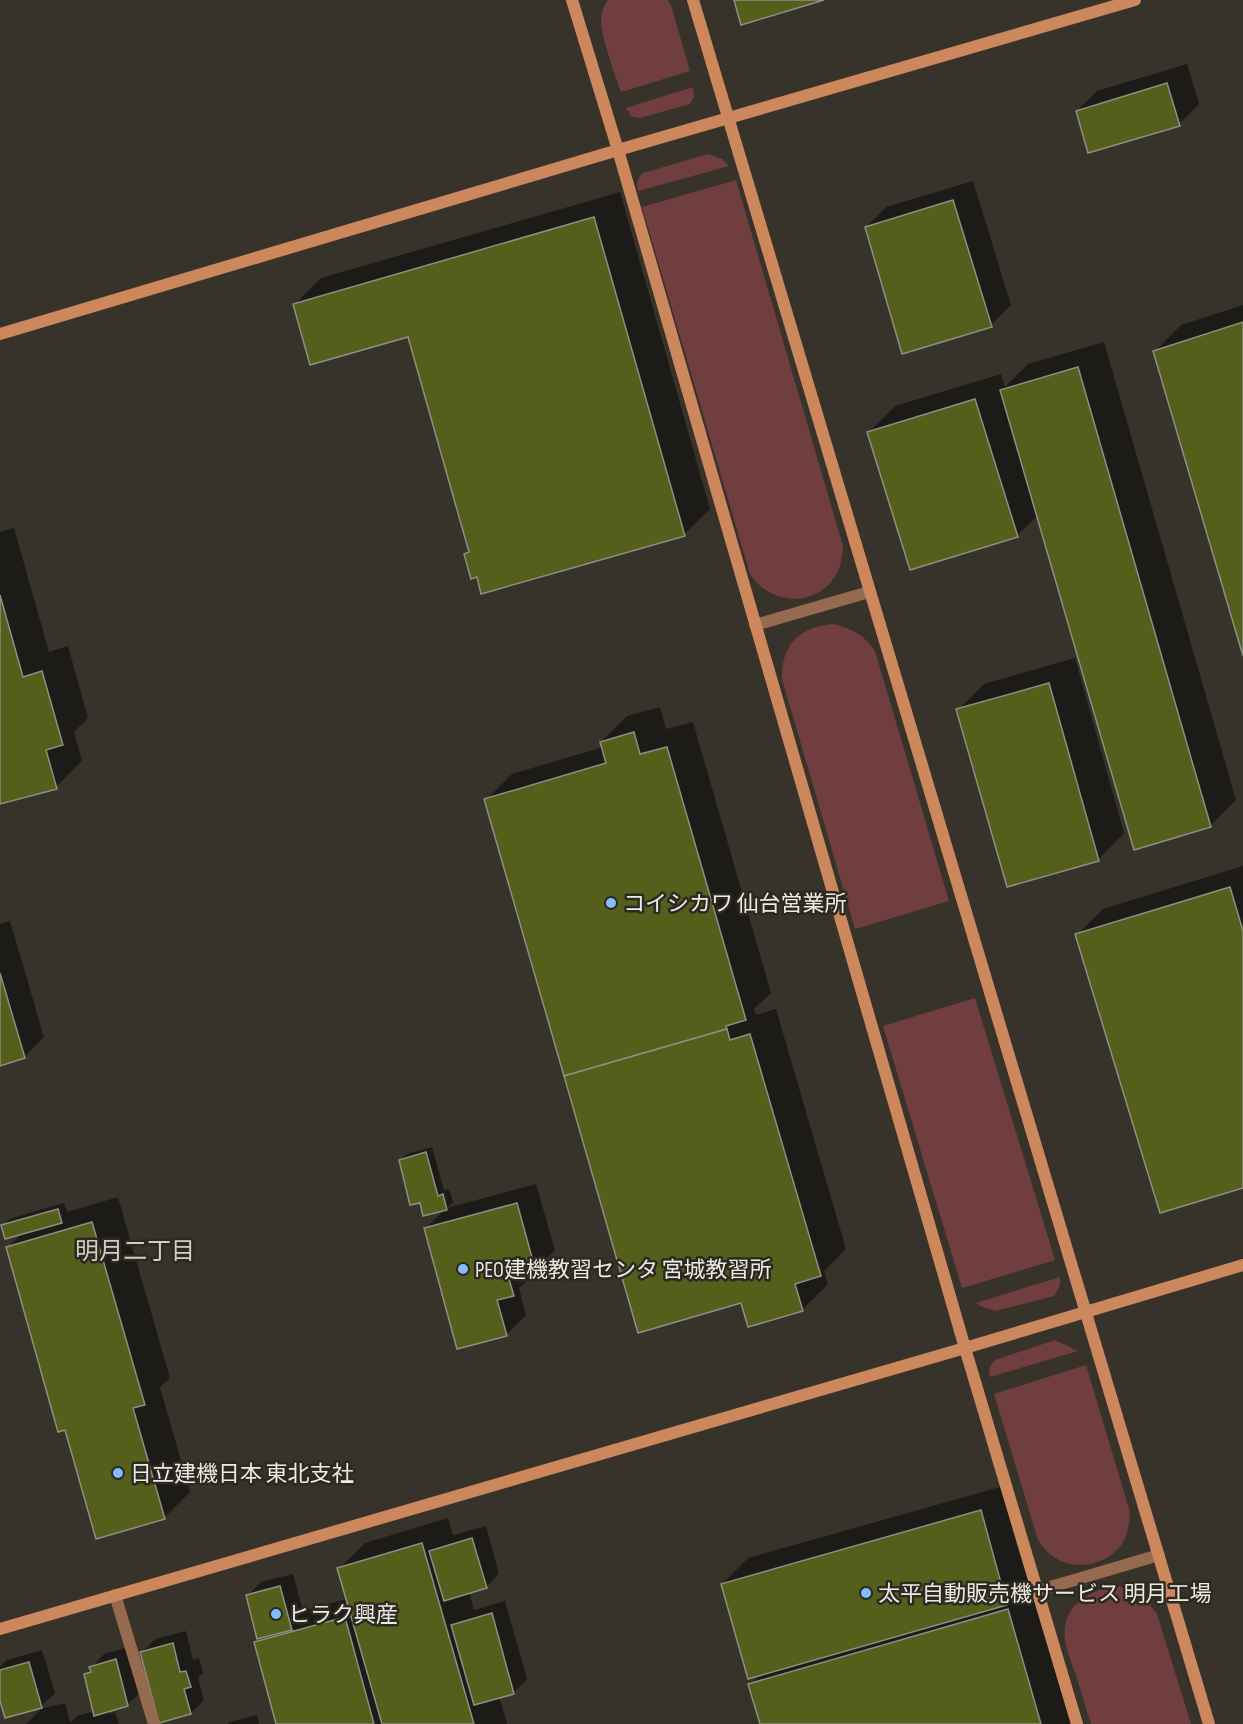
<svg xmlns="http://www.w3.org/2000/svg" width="1243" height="1724" viewBox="0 0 1243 1724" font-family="'Sofia Sans Condensed','Noto Sans JP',sans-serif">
	<rect width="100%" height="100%" fill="#37332b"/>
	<g fill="#713e40">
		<path d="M608,0H668L671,5L690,71L621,92C615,74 600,35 601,18C602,11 604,5 608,0Z"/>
		<path d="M693,87L694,97L690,104L640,118L632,117L626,108Z"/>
		<path d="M708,154L722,159L729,166L638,191C637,183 636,179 643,173Z"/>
		<path d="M736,180L843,546C842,557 841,569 834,578C818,602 785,605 763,588C758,585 754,579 750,574L642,207Z"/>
		<path d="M833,624C852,628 864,635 875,651L949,901L855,929L782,679C781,644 800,627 833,624Z"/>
		<path d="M975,998L1055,1260L962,1288L883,1026Z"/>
		<path d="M1060,1277V1285L1054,1296L995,1311L980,1306L976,1303Z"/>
		<path d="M1055,1340L1078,1351L990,1377C988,1369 990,1365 995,1360Z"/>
		<path d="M1086,1365L1130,1512C1129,1523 1128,1535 1122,1544C1106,1567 1071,1572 1050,1554C1045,1550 1041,1545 1038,1540L994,1394Z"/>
		<path d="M1116,1586L1130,1589L1143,1596L1157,1614L1191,1724H1091C1086,1708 1081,1692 1076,1675C1072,1664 1067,1652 1065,1640C1061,1607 1087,1590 1116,1586Z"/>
	</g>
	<g fill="#0007">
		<path d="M1187,64L1199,104L1179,124L1077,111L1097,91Z"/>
		<path d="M973,181L1011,305L991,325L866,227L886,207Z"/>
		<path d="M620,192L710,509L684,535L478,576L465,554L470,549L409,335L295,304L321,278Z"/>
		<path d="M1243,305V651L1155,351L1181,325Z"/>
		<path d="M1104,342L1236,800L1210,826L1038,515L1017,536L869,432L895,406L1001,374L1005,387L1028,364Z"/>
		<path d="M14,528L49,652L68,646L88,718L74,732L82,761L56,787L0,803V532Z"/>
		<path d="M1075,658L1124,833L1099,859L1008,885L958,710L984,684Z"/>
		<path d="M660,707L666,729L693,722L771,993L754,1009L756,1015L776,1009L846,1249L824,1271L828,1284L802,1310L486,800L512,774L603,747L601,742L627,716Z"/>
		<path d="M1243,866V1186L1077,935L1103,909Z"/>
		<path d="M10,921L44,1037L24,1057L0,1064V924Z"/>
		<path d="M432,1147L444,1190L449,1189L453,1202L447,1208L536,1184L555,1250L535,1270L532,1271L533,1275L519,1288L526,1315L507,1334L426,1228L445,1209L421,1201L400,1160L407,1154Z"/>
		<path d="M118,1197L170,1378L160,1387L190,1492L164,1518L66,1428L7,1248L22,1233L3,1225L9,1219L64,1203L67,1212Z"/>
		<path d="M1007,1485L1033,1578L1023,1587L1034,1584L1074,1724H761L750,1685L761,1673L722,1584L748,1558Z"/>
		<path d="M448,1518L453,1535L486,1526L499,1574L486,1587L469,1592L474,1610L505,1601L527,1679L514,1692L499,1696L507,1724H278L255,1643L263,1636L248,1595L261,1582L293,1574L303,1611L347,1599L339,1569L365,1543Z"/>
		<path d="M186,1631L193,1660L199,1658L203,1673L198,1678L204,1700L191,1713L142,1652L155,1639Z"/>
		<path d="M129,1647L141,1692L127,1705L108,1710L109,1714L115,1712L119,1724H26L41,1709L65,1703L70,1723L77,1716L95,1711L85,1675L104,1654Z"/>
		<path d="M42,1650L55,1693L41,1706L0,1695V1667L7,1660Z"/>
		<path d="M257,1715L259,1724H228L230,1722Z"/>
	</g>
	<g fill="#535f1a" stroke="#8c8f85" stroke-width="1.5">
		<path d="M734,0H824L741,25Z"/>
		<path d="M1167,83L1180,126L1088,153L1076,111Z"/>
		<path d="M953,200L992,327L902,354L865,227Z"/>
		<path d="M594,217L685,536L481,594L477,577L471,579L464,554L469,552L408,337L310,365L293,304Z"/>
		<path d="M1243,322V656L1153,351Z"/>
		<path d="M1078,367L1211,827L1134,850L1000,390Z"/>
		<path d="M975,399L1018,537L910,570L867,432Z"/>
		<path d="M0,595L23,677L42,671L63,745L46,750L57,789L0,804Z"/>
		<path d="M1049,683L1099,861L1007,887L956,709Z"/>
		<path d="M634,732L640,754L667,747L746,1020L726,1026L727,1029L564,1076L484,799L606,763L600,742Z"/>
		<path d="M1230,887L1243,931V1188L1160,1213L1075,934Z"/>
		<path d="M0,973L25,1058L0,1066Z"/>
		<path d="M727,1029L730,1040L750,1034L821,1276L795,1284L803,1311L748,1327L741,1303L638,1333L564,1076Z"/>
		<path d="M426,1152L438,1196L443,1194L447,1210L423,1216L420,1203L410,1205L399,1160Z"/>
		<path d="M517,1203L536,1272L509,1279L514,1296L497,1300L507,1336L457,1349L424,1228Z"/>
		<path d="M58,1209L62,1223L5,1239L1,1225Z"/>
		<path d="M92,1222L145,1405L133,1408L165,1519L96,1539L65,1430L58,1432L6,1247Z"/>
		<path d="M981,1510L1007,1605L748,1679L721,1584Z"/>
		<path d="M472,1538L487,1588L444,1601L429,1551Z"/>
		<path d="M422,1543L474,1724H382L337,1568Z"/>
		<path d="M280,1586L292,1630L257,1639L246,1595Z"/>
		<path d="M1008,1609L1041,1724H760L748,1684Z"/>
		<path d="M492,1613L514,1694L474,1705L451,1625Z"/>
		<path d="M345,1617L374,1724H276L254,1642Z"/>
		<path d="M173,1643L180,1672L186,1671L191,1687L184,1689L191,1714L159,1723L140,1652Z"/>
		<path d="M116,1659L128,1706L94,1716L84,1674L91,1672L89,1667Z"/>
		<path d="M29,1662L42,1708L5,1718L0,1701V1670Z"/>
	</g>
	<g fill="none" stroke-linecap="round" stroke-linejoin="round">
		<path stroke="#966a4f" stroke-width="12" d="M115,1595L154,1724"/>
		<g stroke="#966a4f" stroke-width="12">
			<path d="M755,625L869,592"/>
			<path d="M1037,1591L1159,1555"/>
		</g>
		<g stroke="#cd875c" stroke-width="12">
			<path d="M572,0L618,150L965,1348L1077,1724"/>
			<path d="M693,0L1209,1724"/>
			<path d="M0,334L618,150L1135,0"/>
			<path d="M0,1629L965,1348L1243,1265"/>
		</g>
	</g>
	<g fill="#85bbfb" stroke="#2c2921" stroke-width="2">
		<circle cx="611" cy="903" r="6"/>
		<circle cx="463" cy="1269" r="6"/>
		<circle cx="118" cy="1473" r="6"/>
		<circle cx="866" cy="1593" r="6"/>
		<circle cx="276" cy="1614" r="6"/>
	</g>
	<g text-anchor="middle" stroke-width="5" stroke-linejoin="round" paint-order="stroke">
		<g font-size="22" fill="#edeae5" stroke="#2c2921" text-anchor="start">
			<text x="623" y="911">コイシカワ 仙台営業所</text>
			<text x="475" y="1277">PEO建機教習センタ 宮城教習所</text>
			<text x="130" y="1481">日立建機日本 東北支社</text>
			<text x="878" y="1601">太平自動販売機サービス 明月工場</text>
			<text x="288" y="1622">ヒラク興産</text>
		</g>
		<g font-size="24" fill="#d3cec4" stroke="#2c2921">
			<text x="135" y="1259">明月二丁目</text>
		</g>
	</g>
</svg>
